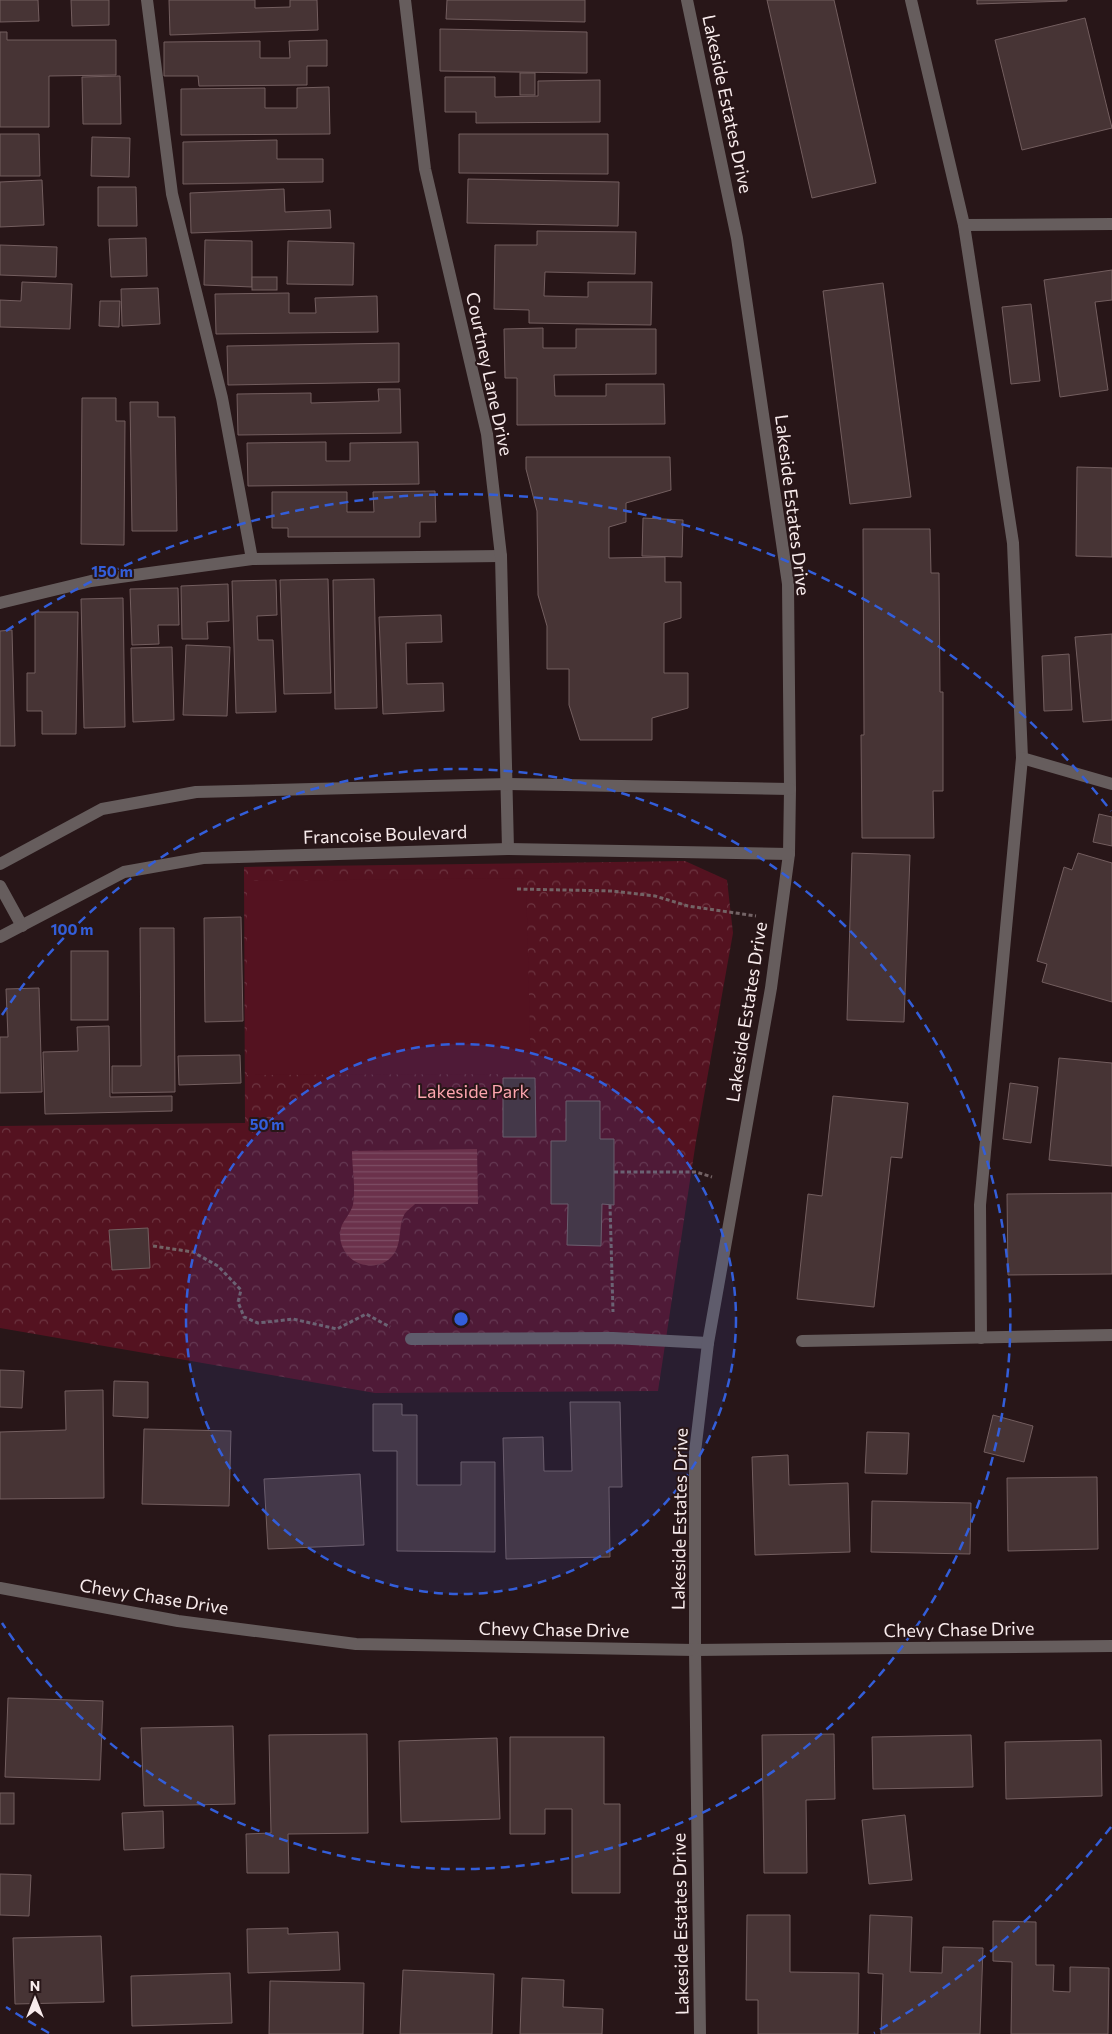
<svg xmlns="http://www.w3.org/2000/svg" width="1112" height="2034" viewBox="0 0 1112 2034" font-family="Commissioner,sans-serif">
	<defs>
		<pattern id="park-crowns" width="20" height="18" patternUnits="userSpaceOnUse" patternTransform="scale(1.25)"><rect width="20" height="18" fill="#541220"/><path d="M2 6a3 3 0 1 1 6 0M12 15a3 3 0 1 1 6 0" fill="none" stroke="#6d3541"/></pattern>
		<pattern id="water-rules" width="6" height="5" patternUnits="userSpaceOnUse" patternTransform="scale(1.25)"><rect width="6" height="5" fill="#732c37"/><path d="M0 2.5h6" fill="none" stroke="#884b54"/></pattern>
	</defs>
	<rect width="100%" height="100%" fill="#281618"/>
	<path fill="url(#park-crowns)" d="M685,861L727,880L733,933L696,1141L658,1391L375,1393L0,1328V1126L245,1123L244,867Z"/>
	<path fill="#541220" d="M526,878L531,1074L247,1075V881Z"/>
	<path fill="url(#water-rules)" d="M477,1149L478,1204H415C412,1207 406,1211 404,1215C398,1228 402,1244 393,1255C387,1263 376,1267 366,1265C348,1263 335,1243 342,1225C345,1219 351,1212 353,1205C356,1188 352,1168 352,1151Z"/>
	<g fill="#473435" stroke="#735e5f">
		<path d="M0,0H38L39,21L0,22Z"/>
		<path d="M71,0H109V25L72,26Z"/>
		<path d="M169,0H255V8L290,7V0H317L318,30L170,35Z"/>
		<path d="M447,0H585V22L446,19Z"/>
		<path d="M767,0H834L876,183L812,198Z"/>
		<path d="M977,0H1067V1L977,4Z"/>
		<path d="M1085,18L1112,128L1022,150L995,40Z"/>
		<path d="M440,29L587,32V73L440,71Z"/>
		<path d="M0,32H7V40H116V75L49,76V127H0Z"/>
		<path d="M327,40V66H307V85L199,86L198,76H164V42L260,41V58H290L289,41Z"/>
		<rect x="520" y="73" width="15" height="22"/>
		<path d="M120,76L121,124H83L82,77Z"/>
		<path d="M445,77H495V97L538,96V81L600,80V122L476,123V112H445Z"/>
		<path d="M329,87L330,134L181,135V89L265,88V108H297V88Z"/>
		<path d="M0,134H39L40,176H0Z"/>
		<path d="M459,134H608V174L459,173Z"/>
		<path d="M92,137L130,138L129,177L91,176Z"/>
		<path d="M277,140V159H323V182L183,184V142Z"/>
		<path d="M468,179L619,182L618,226L467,223Z"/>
		<path d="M42,180L44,225L0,227V182Z"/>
		<path d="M98,187H136L137,226H98Z"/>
		<path d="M284,189L285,212L330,210L331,228L191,233L190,193Z"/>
		<path d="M537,231L636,232L635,274L545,272L544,296L588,297V282H652L651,325L529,323V310L494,309L495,245H537Z"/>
		<path d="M146,238L147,276L111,277L109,239Z"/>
		<path d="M205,240L252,241V287L204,285Z"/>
		<path d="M288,241L354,243L353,285L287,284Z"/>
		<path d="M0,245L57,247L56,277L0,275Z"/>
		<path d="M1112,270V300L1095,302L1108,390L1060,397L1044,280Z"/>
		<rect x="252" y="277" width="25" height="13"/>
		<path d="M22,282L72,284L70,329L0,327V300L21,301Z"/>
		<path d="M883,283L911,497L850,504L823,291Z"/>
		<path d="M158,288L160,324L122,326L121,289Z"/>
		<path d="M289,293V313H316L315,298L377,296L378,332L216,334L215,294Z"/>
		<path d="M100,301H120L119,327L99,326Z"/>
		<path d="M1031,304L1040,381L1011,384L1002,307Z"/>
		<path d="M543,328V348H576V329H656V374L554,375L555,396H606V384H664L665,424L517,425V378H505L504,329Z"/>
		<path d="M399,343V382L228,385L227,346Z"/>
		<path d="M378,389H400L401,433L238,435L237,394L311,393V403L379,401Z"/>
		<path d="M82,398H116V421H125L124,545L81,544Z"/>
		<path d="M130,402H158V417H175L177,531H132Z"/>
		<path d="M326,442V461H350V443L418,442L419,484L248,486L247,443Z"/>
		<path d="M526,457H670L671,490L626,503V522L609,527V558L665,557V582H681V618L664,623V673H688V708L652,718V740H580L569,705V669H547V626L538,595L537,511L526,469Z"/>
		<path d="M1077,467L1112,468V557L1076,556Z"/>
		<path d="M435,491L436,522H420V537H288V528H272V492H347V512H374L373,492Z"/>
		<path d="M643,518L683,520L682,557L642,556Z"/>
		<path d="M863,529H930L931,573H939L940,692H943V791H933L934,838H862L861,735H864Z"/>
		<path d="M328,579L331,693L284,694L280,580Z"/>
		<path d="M374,579L377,708L335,709L333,580Z"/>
		<path d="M276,580L277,615L257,616L258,640H273L276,712L236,713L232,581Z"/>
		<path d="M228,584L229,621L207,622L208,639H182L181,586Z"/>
		<path d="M178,588L179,625H158L159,644L132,645L130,589Z"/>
		<path d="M123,598L125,727L84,728L81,599Z"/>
		<path d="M35,612H78L76,734H42V711H27V673H35Z"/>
		<path d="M441,615L442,642L406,643L407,684L443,683L444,711L383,714L379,617Z"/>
		<path d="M12,630L15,746H0V631Z"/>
		<path d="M1112,634V720L1083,722L1075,637Z"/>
		<path d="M186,645L230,647L227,716L183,715Z"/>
		<path d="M172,647L174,720L133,722L131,648Z"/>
		<path d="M1069,654L1072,710L1044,711L1042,656Z"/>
		<path d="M1099,814L1112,817V846L1093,842Z"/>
		<path d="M852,853L910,855L904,1022L847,1020Z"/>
		<path d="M1078,853L1112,863V1002L1042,982L1047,964L1037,961L1064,867L1072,870Z"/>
		<path d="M241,917L243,1021L205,1022L204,918Z"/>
		<path d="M140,928H174L175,1092L112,1093V1066H141Z"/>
		<rect x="71" y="951" width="37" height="69"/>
		<path d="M39,988L42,1092L0,1093V1037H8L6,989Z"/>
		<path d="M109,1026L110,1097L172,1096V1111L45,1114L43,1052L78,1051L77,1027Z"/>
		<path d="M240,1055L241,1083L179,1085L178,1056Z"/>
		<path d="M1059,1058L1112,1063V1166L1049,1160Z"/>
		<path d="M503,1078H535L536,1137H503Z"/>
		<path d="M1010,1083L1038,1087L1031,1143L1003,1139Z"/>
		<path d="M833,1096L908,1103L902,1158L891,1157L874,1307L797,1299L808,1194L822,1196Z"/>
		<path d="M566,1101H600V1139H614V1205L602,1204L601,1246L567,1245L568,1204H551V1141H566Z"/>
		<path d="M1112,1193V1274L1008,1275L1007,1194Z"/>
		<path d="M148,1228L150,1268L112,1270L109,1230Z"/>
		<path d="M0,1370L24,1371L22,1408L0,1407Z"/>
		<path d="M114,1381L148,1382V1418L113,1416Z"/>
		<path d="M103,1390L104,1498L0,1499V1432L66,1430L65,1391Z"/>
		<path d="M570,1402H620L622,1487H609L610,1557L506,1559L503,1438L543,1437L544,1471H572Z"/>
		<path d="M373,1404H402V1415H417V1485H461V1462H495V1552L397,1551V1451H373Z"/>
		<path d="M993,1415L1033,1426L1024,1462L984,1452Z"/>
		<path d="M144,1429L231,1431L229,1506L142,1504Z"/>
		<path d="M867,1432L909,1433L907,1474L865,1473Z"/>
		<path d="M788,1455L789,1485L848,1483L850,1552L755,1555L752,1457Z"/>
		<path d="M360,1474L364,1545L268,1549L264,1479Z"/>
		<path d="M1097,1477L1098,1549L1008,1551L1007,1478Z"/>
		<path d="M872,1501L971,1503L970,1554L871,1552Z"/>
		<path d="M8,1698L103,1701L100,1780L5,1777Z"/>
		<path d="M233,1726L235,1804L144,1806L141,1728Z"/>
		<path d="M367,1734L368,1833L288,1834L289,1873H247L246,1834L271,1833L269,1735Z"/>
		<path d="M834,1734L835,1799L806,1800L807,1873H764L762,1735Z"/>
		<path d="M971,1735L973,1787L873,1789L872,1737Z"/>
		<path d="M510,1737H604V1804H620V1893H572V1809H545V1834H510Z"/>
		<path d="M497,1738L500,1819L401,1822L399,1741Z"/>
		<path d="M1101,1740L1102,1796L1006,1799L1005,1742Z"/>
		<rect x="0" y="1793" width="14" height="31"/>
		<path d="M163,1811L164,1848L124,1850L122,1813Z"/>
		<path d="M905,1815L912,1880L869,1884L862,1820Z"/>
		<path d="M0,1874L31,1875L29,1916L0,1915Z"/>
		<path d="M747,1915H790V1972L859,1973L858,2034H758V2000H746Z"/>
		<path d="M870,1915L912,1917L910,1972L942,1973L943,1947L983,1948L980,2034H881L883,1974L868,1973Z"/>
		<path d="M993,1921L1036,1922V1965H1054L1053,1991L1070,1992V1967L1109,1968L1108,2034H1011L1012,1962L993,1961Z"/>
		<path d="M288,1928V1934L338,1932L340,1970L248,1973L247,1929Z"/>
		<path d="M101,1936L104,2002L15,2004L13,1938Z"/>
		<path d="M403,1970L494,1974L492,2034H400Z"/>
		<path d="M230,1973L232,2023L132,2026L131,1976Z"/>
		<path d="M522,1978L564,1980L563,2007L603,2009L602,2034H520Z"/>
		<path d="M270,1981L364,1983L363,2034H269Z"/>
	</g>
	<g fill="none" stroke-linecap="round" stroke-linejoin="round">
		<g stroke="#736365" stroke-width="3" stroke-dasharray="4 2.5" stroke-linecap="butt">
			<path d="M517,889L613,891L655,896L688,906L756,916"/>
			<path d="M614,1172H696L712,1177"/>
			<path d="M610,1205L613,1312"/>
			<path d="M153,1246L193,1252L218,1266L241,1290L238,1302L244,1317L258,1323L293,1319L337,1329L366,1314L390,1327"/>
		</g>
		<g stroke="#665d5d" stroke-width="12">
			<path d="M147,0L172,194L222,398L252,559"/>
			<path d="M911,0L964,225L1013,543L1022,758L980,1205L981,1338"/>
			<path d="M964,225L1112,224"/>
			<path d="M0,603L91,581L252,559L501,556"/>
			<path d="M1022,758L1112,784"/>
			<path d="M411,1339L613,1338L708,1343"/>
			<path d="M802,1341L1112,1335"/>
		</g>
		<g stroke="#665d5d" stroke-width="12">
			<path d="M405,0L425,169L487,434L501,556L508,849"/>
			<path d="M687,0L737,238L788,584L790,789L789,854L771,988L708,1343L695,1452V1650L700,2034"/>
			<path d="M0,864L102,809L196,792L508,784L790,789"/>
			<path d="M0,886L22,926"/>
			<path d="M0,937L124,872L203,858L508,849L789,854"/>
			<path d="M0,1588L178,1621L356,1644L695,1650L1112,1646"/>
		</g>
	</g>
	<circle cx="461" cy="1319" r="275" fill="#335eda" fill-opacity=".12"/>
	<g fill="none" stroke="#335eda" stroke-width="2.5" stroke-dasharray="9 6">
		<circle cx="461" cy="1319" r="275"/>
		<path d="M2 1015A550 550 0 1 1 2 1623"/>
		<path d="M1111 1827A825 825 0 0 1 874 2033M49 2033A825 825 0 0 1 6 2007M6 631A825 825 0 0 1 1111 811"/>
	</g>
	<g text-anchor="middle" stroke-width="4" stroke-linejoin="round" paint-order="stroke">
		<g font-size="18" fill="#f8ebec" stroke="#281618">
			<text transform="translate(727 104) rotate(78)" y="6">Lakeside Estates Drive</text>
			<text transform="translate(489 374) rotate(78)" y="6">Courtney Lane Drive</text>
			<text transform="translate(792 505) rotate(83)" y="6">Lakeside Estates Drive</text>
			<text transform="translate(385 835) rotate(-2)" y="6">Francoise Boulevard</text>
			<text transform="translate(747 1012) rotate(-81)" y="6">Lakeside Estates Drive</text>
			<text transform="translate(680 1519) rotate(-89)" y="6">Lakeside Estates Drive</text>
			<text transform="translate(154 1597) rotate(9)" y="6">Chevy Chase Drive</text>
			<text transform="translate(554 1630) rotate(1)" y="6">Chevy Chase Drive</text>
			<text transform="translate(959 1630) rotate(-1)" y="6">Chevy Chase Drive</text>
			<text transform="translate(681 1924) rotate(-91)" y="6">Lakeside Estates Drive</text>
		</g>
		<g font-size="18" fill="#fda5ae" stroke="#281618">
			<text x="473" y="1098">Lakeside Park</text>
		</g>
	</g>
	<circle cx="461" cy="1319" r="8" fill="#335eda" stroke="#281618" stroke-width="2.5"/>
	<g font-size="15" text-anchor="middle" font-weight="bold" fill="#335eda" stroke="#281618" stroke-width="4" stroke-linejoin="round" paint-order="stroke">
		<text x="112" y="577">150 m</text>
		<text x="72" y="935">100 m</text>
		<text x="267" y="1130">50 m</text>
	</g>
	<g transform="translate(35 1999)" stroke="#281618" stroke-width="4" paint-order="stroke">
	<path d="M0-4L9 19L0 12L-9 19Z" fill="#f8ebec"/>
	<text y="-8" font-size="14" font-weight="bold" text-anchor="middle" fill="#f8ebec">N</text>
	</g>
</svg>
